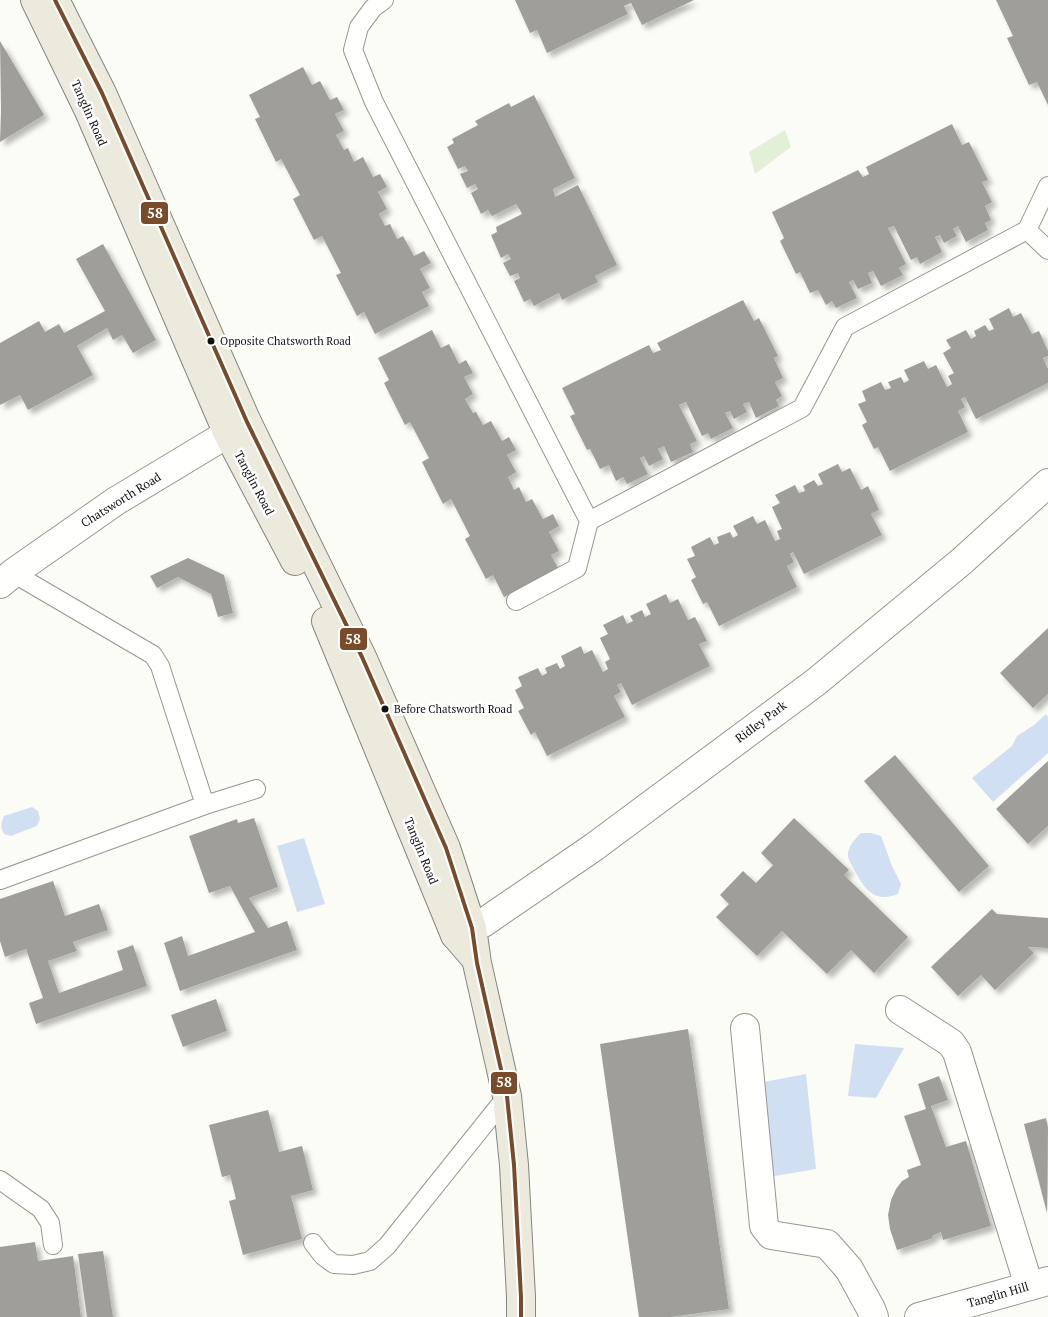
<svg xmlns="http://www.w3.org/2000/svg" width="1048" height="1317" viewBox="0 0 1048 1317" font-family="'PT Serif',serif">
	<defs>
		<filter id="shadow"><feDropShadow dx="4.5" dy="4.5" stdDeviation="2.5" flood-color="#0004"/></filter>
	</defs>
	<rect width="100%" height="100%" fill="#fcfcf6"/>
	<path fill="#e2f0d8" d="M785,130L791,147L755,174L749,152Z"/>
	<g fill="#d0e0f2">
		<path d="M1046,714L1048,717V753L993,802L972,778L1012,746L1017,736L1034,725Z"/>
		<path d="M32,807L38,811L40,819L37,826L11,836L4,834C0,827 1,823 4,816Z"/>
		<path d="M861,833H871L881,836L892,866L901,884L898,894C876,903 865,891 855,871C853,867 849,861 848,857C847,847 855,839 861,833Z"/>
		<path d="M304,838L325,904L297,912L277,846Z"/>
		<path d="M855,1044L904,1048L876,1098L848,1096Z"/>
		<path d="M806,1074L816,1169L769,1177L758,1083Z"/>
	</g>
	<g fill="#a09e9b" filter="url(#shadow)">
		<path d="M515,0H694L642,25L631,3L624,6L628,14L547,53L537,30L530,33Z"/>
		<path d="M996,0H1048V105L1037,82L1029,85L1007,38L1013,36Z"/>
		<path d="M0,41L44,115L0,142L1,110Z"/>
		<path d="M303,67L312,85L320,81L330,100L337,97L344,110L335,114L344,131L336,135L344,150L348,148L354,162L363,157L373,177L380,174L387,187L378,192L387,209L379,214L385,226L390,224L397,239L403,236L414,256L424,251L431,263L420,269L430,288L422,292L429,306L375,334L364,312L357,316L336,275L341,273L322,236L314,240L293,199L300,195L281,159L276,162L255,119L260,117L249,95Z"/>
		<path d="M534,95L575,178L553,189L555,197L578,185L617,265L595,276L598,282L562,300L559,293L534,306L530,299L524,302L514,281L520,278L518,273L510,276L503,263L511,259L508,254L501,258L491,235L497,232L496,227L522,214L520,210L516,204L492,216L488,210L481,214L471,193L478,189L475,184L467,188L460,174L468,171L465,166L458,169L447,147L454,143L452,139L478,125L475,121L509,103L511,107Z"/>
		<path d="M952,124L962,145L969,142L988,180L982,182L992,202L985,206L991,220L985,223L988,230L966,242L958,226L953,229L957,236L944,243L940,235L935,237L942,252L920,264L917,257L911,260L894,226L888,228L906,264L899,268L903,275L881,286L873,271L868,273L872,283L858,289L853,280L849,282L857,298L836,308L832,301L826,305L818,290L810,293L800,272L796,274L780,241L784,238L772,212L858,170L863,177L869,174L866,167Z"/>
		<path d="M103,244L156,340L133,353L122,335L113,340L107,328L77,346L93,375L28,410L20,395L0,405V343L39,321L45,332L59,324L64,333L105,311L76,259Z"/>
		<path d="M743,300L754,321L759,318L778,356L774,358L783,378L775,382L782,396L776,400L779,406L756,418L749,402L743,404L747,412L734,419L730,411L725,413L733,428L711,439L708,433L702,436L686,402L679,405L697,441L690,444L693,452L671,462L664,446L658,449L663,459L649,466L644,456L640,458L648,474L627,484L623,477L616,481L609,465L600,469L590,449L587,450L570,416L575,414L562,388L649,345L653,353L661,350L657,343Z"/>
		<path d="M1009,308L1013,317L1021,313L1032,334L1039,331L1048,351V356L1043,358L1048,369V383L976,419L965,397L961,399L965,407L958,411L968,432L890,471L878,447L874,449L862,425L867,422L858,404L866,401L862,391L881,382L885,390L891,388L888,382L901,377L904,383L909,380L904,370L924,361L928,369L936,365L947,387L952,384L948,376L954,373L943,353L951,348L946,340L966,330L971,339L976,336L974,331L985,325L989,331L994,329L989,319Z"/>
		<path d="M432,330L441,348L449,344L459,364L466,360L473,373L464,377L473,394L465,399L473,413L476,412L483,425L491,421L502,441L509,437L516,450L507,455L516,472L508,477L514,490L519,487L526,502L532,499L543,519L553,514L559,526L549,532L559,551L551,555L559,570L504,597L493,575L486,579L465,539L470,536L451,499L443,504L422,462L429,458L410,422L405,425L384,383L389,380L378,358Z"/>
		<path d="M838,464L842,472L850,468L861,490L868,486L879,510L871,514L882,535L804,574L793,552L790,554L794,562L787,566L797,587L719,626L707,602L703,604L691,580L696,577L687,559L695,556L691,547L710,537L714,545L719,543L717,537L730,532L733,538L738,535L733,526L753,516L757,524L765,520L775,541L780,539L777,531L782,529L772,507L780,503L775,495L795,485L799,493L805,491L803,486L814,480L818,486L823,484L818,474Z"/>
		<path d="M188,558L224,575L233,613L218,617L211,594L178,577L157,588L150,576Z"/>
		<path d="M666,594L670,603L678,599L688,620L695,617L707,641L699,644L710,666L632,705L621,683L617,685L621,692L614,696L625,717L547,756L535,732L531,735L518,711L524,708L515,690L522,686L518,677L538,668L542,676L547,673L545,668L557,663L560,669L565,666L561,656L581,646L584,654L592,650L603,672L608,669L605,662L610,659L600,638L608,634L603,625L623,615L627,624L633,621L630,616L642,610L645,617L651,614L646,604Z"/>
		<path d="M1048,628V694L1033,708L1000,673Z"/>
		<path d="M895,755L989,866L959,892L864,781Z"/>
		<path d="M1048,761V826L1028,844L996,809Z"/>
		<path d="M254,818L278,887L249,898L268,928L287,921L297,950L180,991L164,943L182,936L188,956L255,932L230,886L209,893L189,836L237,819L238,823Z"/>
		<path d="M794,818L849,870L844,875L908,937L874,973L851,950L827,974L782,931L757,956L716,917L729,904L720,895L743,871L756,883L773,865L761,853Z"/>
		<path d="M53,881L65,916L99,904L108,930L73,942L77,951L48,961L59,993L123,970L117,951L133,945L147,986L36,1024L29,1003L43,998L26,949L5,957L0,941V899Z"/>
		<path d="M992,909L997,914L1048,918V948L1028,947L1034,953L995,990L981,975L958,996L931,967Z"/>
		<path d="M216,999L227,1031L183,1047L171,1015Z"/>
		<path d="M688,1029L729,1309L670,1317H639L600,1044Z"/>
		<path d="M939,1076L948,1100L931,1106L946,1147L966,1141L991,1226L943,1240L941,1232L932,1236L933,1238L897,1250L890,1229L888,1215L891,1200L896,1189L902,1181L909,1177L907,1170L921,1165L904,1116L926,1109L918,1084Z"/>
		<path d="M268,1110L279,1152L302,1146L313,1190L291,1196L302,1239L243,1255L229,1201L236,1199L230,1175L222,1177L209,1125Z"/>
		<path d="M1046,1118L1048,1128L1047,1213L1024,1124Z"/>
		<path d="M35,1242L38,1261L73,1256L81,1317H0V1247Z"/>
		<path d="M103,1251L113,1317H87L78,1254Z"/>
	</g>
	<g fill="none" stroke-linecap="round" stroke-linejoin="round">
		<g stroke="#969694" stroke-width="20">
			<g id="lane">
				<path d="M384,0L373,8L359,27L353,50L374,102L589,521L577,568L516,601"/>
				<path d="M1027,230L1048,250"/>
				<path d="M589,521L802,408L845,327L1027,230L1048,186"/>
				<path d="M13,573L153,655L160,666L205,805"/>
				<path d="M0,880L205,805L256,789"/>
				<path d="M0,1180L41,1209L50,1223L53,1245"/>
				<path d="M313,1243L323,1256L334,1264L353,1265L370,1261L387,1246L507,1096"/>
			</g>
		</g>
		<g stroke="#969694" stroke-width="30">
			<g id="street">
				<path d="M0,584L13,573L116,501L247,422"/>
				<path d="M455,935L483,923L594,847L816,682L962,561L1048,483"/>
				<path d="M900,1010L951,1043L957,1052L1029,1286"/>
				<path d="M745,1028L764,1226L771,1235L827,1244L849,1269L871,1309L874,1317"/>
				<path d="M919,1317L1048,1281"/>
			</g>
		</g>
		<g stroke="#848481" stroke-width="30">
			<g id="primary">
				<path d="M35,0L89,111L228,434L295,561"/>
				<path d="M55,0L102,93L247,422L362,657L446,848L472,928L477,963L507,1096L514,1165L521,1297V1317"/>
				<path d="M326,621L455,935L475,958"/>
			</g>
		</g>
		<use href="#lane" stroke="#fffffe" stroke-width="18"/>
		<use href="#street" stroke="#fffffe" stroke-width="28"/>
		<use href="#primary" stroke="#ebeadc" stroke-width="28"/>
		<g stroke="#fff" stroke-width="8">
			<path id="bus-1" d="M55,0L102,93L247,422L362,657L446,848L472,928L477,963L507,1096L514,1165L521,1297V1317"/>
		</g>
		<use href="#bus-1" stroke="#7a4b2a" stroke-width="4"/>
	</g>
	<g fill="#101010" stroke="#fff" stroke-width="2">
		<circle cx="211" cy="341" r="4.5"/>
		<circle cx="385" cy="709" r="4.5"/>
	</g>
	<g text-anchor="middle" stroke-width="5" stroke-linejoin="round" paint-order="stroke">
		<g font-size="11" fill="#101010" stroke="#fff" text-anchor="start">
			<text x="220" y="345">Opposite Chatsworth Road</text>
			<text x="394" y="713">Before Chatsworth Road</text>
		</g>
		<g font-size="12" fill="#101010" stroke="#fff">
			<text transform="translate(89 113) rotate(66)" y="4">Tanglin Road</text>
			<text transform="translate(254 483) rotate(62)" y="4">Tanglin Road</text>
			<text transform="translate(121 500) rotate(-32)" y="4">Chatsworth Road</text>
			<text transform="translate(761 722) rotate(-37)" y="4">Ridley Park</text>
			<text transform="translate(421 851) rotate(68)" y="4">Tanglin Road</text>
			<text transform="translate(998 1295) rotate(-16)" y="4">Tanglin Hill</text>
		</g>
	</g>
	<g stroke="#fff" stroke-width="2">
		<rect x="140" y="201" width="29" height="24" rx="5" fill="#7a4b2a"/>
		<rect x="339" y="627" width="29" height="24" rx="5" fill="#7a4b2a"/>
		<rect x="490" y="1071" width="28" height="24" rx="5" fill="#7a4b2a"/>
	</g>
	<g font-size="14" text-anchor="middle" font-weight="bold" fill="#fff">
		<text x="155" y="218">58</text>
		<text x="353" y="644">58</text>
		<text x="504" y="1087">58</text>
	</g>
</svg>
